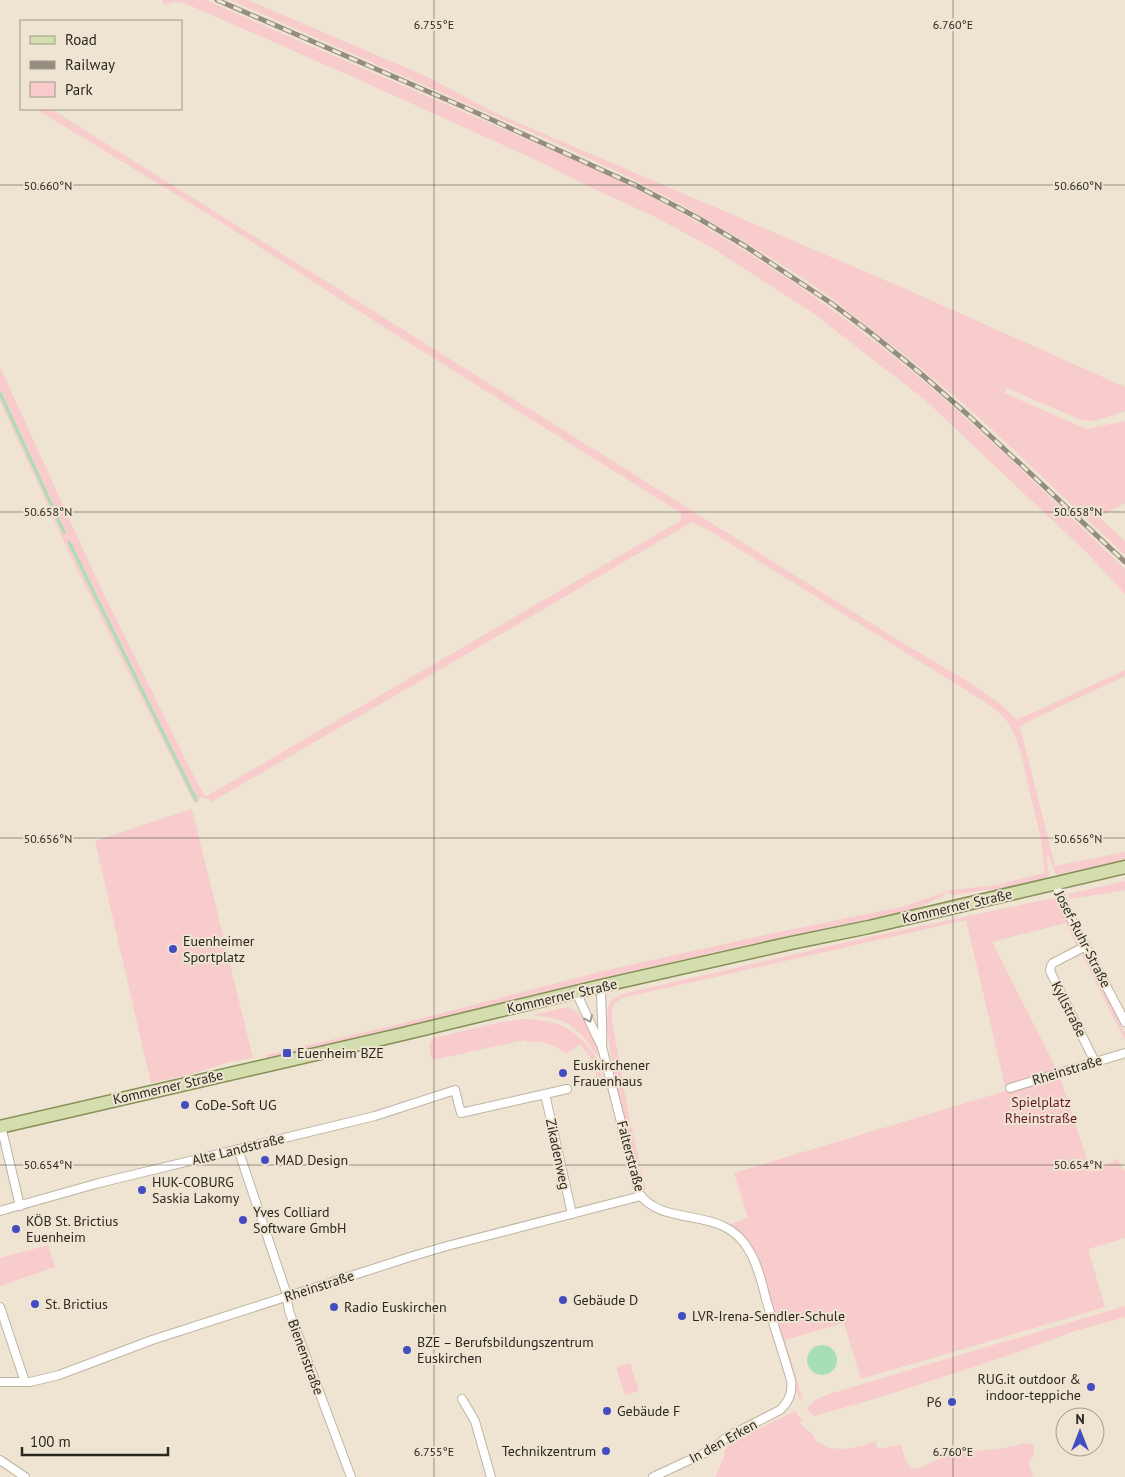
<svg xmlns="http://www.w3.org/2000/svg" width="1125" height="1477" viewBox="0 0 1125 1477" font-family="'PT Sans',sans-serif">
	<rect width="100%" height="100%" fill="#eee4d1"/>
	<g fill="#f8cbcd">
		<path d="M162,0H205L600,171C699,219 793,277 879,345C966,413 1045,493 1125,569V594L1085,551L925,400L813,313L709,246L655,217L586,185L545,164L353,77L189,5C181,2 174,0 166,5L163,3Z"/>
		<path d="M230,0H248L430,78L493,112L910,291L1125,387V411L1094,421L1081,420L1007,388L1004,393L1087,429L1125,421V503L1099,517L1125,541V555L982,420L911,360L835,301L800,276L742,240L689,209L627,176L549,140Z"/>
		<path d="M36,109H51L686,507L898,640L967,681L998,702L1017,720L1125,670V676L1027,722L1020,727L1055,866L1125,852V860L1058,874H1056L1049,856L1046,857L1049,875L1048,877L995,890L994,889L951,895L949,892L943,894L944,896L919,907V909L907,912L782,937L597,979L453,1016L302,1052L300,1049L281,1054V1055L266,1058V1055L408,1022L603,971L774,933L906,906L951,890L996,885L1044,873C1045,845 1035,816 1029,789C1024,769 1021,745 1010,726C1005,716 994,709 985,702L710,531L692,522L498,636L211,802L208,798L205,799L202,797L199,799L198,802L194,803L71,557L0,401V367L98,582L190,769L205,796H207L659,533L680,521C683,516 681,514 678,511L379,324L213,217Z"/>
		<path d="M192,809L253,1058L230,1062L188,1075L151,1083L95,841Z"/>
		<path d="M1125,881V890L1070,899L1068,894Z"/>
		<path d="M1053,898H1055L1058,901L1079,943L1077,946L1066,923L992,942L1057,1070L1005,1086L966,920L622,998C609,1006 611,1013 613,1026L629,1117L646,1189L644,1190L639,1162H635L614,1074L605,1018L608,1017C606,1005 611,999 622,994L873,936Z"/>
		<path d="M1081,953L1085,954L1125,1033V1040Z"/>
		<path d="M568,1007C588,1016 593,1037 599,1057C588,1044 578,1026 560,1020C552,1017 542,1017 533,1015Z"/>
		<path d="M523,1019C547,1020 562,1022 580,1038C587,1044 593,1051 597,1060C600,1068 601,1078 604,1086L600,1087L591,1059L580,1044L566,1054C554,1044 542,1040 526,1042L525,1040L432,1060L429,1045L433,1038L498,1023Z"/>
		<path d="M1059,1075L1091,1172L1118,1159L1125,1172V1238L1088,1249L1105,1307L861,1379L844,1323L785,1340L803,1401L799,1398L796,1390V1381L758,1257L749,1241L730,1224L748,1218L734,1173Z"/>
		<path d="M48,1245L55,1267L0,1286V1258Z"/>
		<path d="M1125,1306V1317L1075,1331L1007,1356L878,1398L814,1416L807,1409L815,1400L829,1394Z"/>
		<path d="M630,1363L639,1391L625,1395L616,1367Z"/>
		<path d="M795,1411L803,1421L800,1423L813,1435L816,1441L829,1448L845,1449L862,1446L875,1441L878,1449L901,1445L906,1462L913,1469L920,1468L951,1453L963,1450L976,1451L999,1449L1027,1443L1033,1445C1036,1454 1033,1457 1028,1462L1033,1477H715L725,1455L724,1451L730,1443Z"/>
	</g>
	<circle fill="#a8deb3" cx="822" cy="1360" r="15"/>
	<g fill="none" stroke-linecap="round" stroke-linejoin="round">
		<g stroke="#a8deb3" stroke-width="3">
			<path d="M0,393L64,532"/>
			<path d="M69,542L196,800"/>
		</g>
		<g stroke="#beb4a2" stroke-width="10">
			<g id="minor">
				<path d="M1055,883L1066,909L1125,1022"/>
				<path d="M1086,946L1053,963L1051,966L1050,971L1095,1062"/>
				<path d="M601,986C601,1006 603,1026 602,1047"/>
				<path d="M576,992L596,1035L602,1047L639,1193C657,1220 696,1213 723,1226C734,1231 744,1241 750,1252C758,1266 762,1283 766,1299C774,1326 783,1353 791,1380C793,1392 789,1402 780,1410L727,1437L713,1449L653,1477"/>
				<path d="M1010,1088L1125,1053"/>
				<path d="M545,1094L567,1089"/>
				<path d="M1,1126L20,1206"/>
				<path d="M238,1149L286,1292L289,1311L351,1477"/>
				<path d="M0,1211L99,1183L375,1116L455,1090L461,1113L545,1094L572,1214"/>
				<path d="M0,1307L25,1382"/>
				<path d="M0,1382H30L59,1375L152,1340L413,1256L447,1246L641,1196"/>
				<path d="M462,1399L475,1421L491,1477"/>
				<path d="M0,1460L25,1477"/>
			</g>
		</g>
		<g stroke="#878f59" stroke-width="15">
			<path id="primary" d="M0,1127L403,1034L601,986L791,943L869,927L1125,867"/>
		</g>
		<use href="#minor" stroke="#fff" stroke-width="8"/>
		<use href="#primary" stroke="#d4ddad" stroke-width="12"/>
		<g stroke="#958e80" stroke-width="5">
			<path id="rail" d="M217,0L466,108L635,185L698,218L745,246L831,303L871,333L919,372L968,415L1125,562"/>
		</g>
		<use href="#rail" stroke="#eee4d1" stroke-width="3" stroke-dasharray="9" stroke-linecap="butt"/>
	</g>
	<defs><path id="oneway-chevron" d="M-2-3.5L2.5 0L-2 3.5" fill="none" stroke-width="1.6" stroke-linecap="round" stroke-linejoin="round" transform="scale(1.25)"/></defs>
	<use stroke="#a09e9b" href="#oneway-chevron" transform="translate(589 1019) rotate(66)"/>
	<path fill="none" stroke="#2b2821" stroke-width="1" stroke-opacity="0.45" d="M434,0V1477M953,0V1477M0,185H1125M0,512H1125M0,838H1125M0,1165H1125"/>
	<g fill="#434cc1" stroke="#eee4d1" stroke-width="2">
		<circle cx="173" cy="949" r="5"/>
		<rect x="282" y="1048" width="10" height="10" rx="2.5"/>
		<circle cx="563" cy="1073" r="5"/>
		<circle cx="185" cy="1105" r="5"/>
		<circle cx="265" cy="1160" r="5"/>
		<circle cx="142" cy="1190" r="5"/>
		<circle cx="243" cy="1220" r="5"/>
		<circle cx="16" cy="1229" r="5"/>
		<circle cx="563" cy="1300" r="5"/>
		<circle cx="35" cy="1304" r="5"/>
		<circle cx="334" cy="1307" r="5"/>
		<circle cx="682" cy="1316" r="5"/>
		<circle cx="407" cy="1350" r="5"/>
		<circle cx="1091" cy="1387" r="5"/>
		<circle cx="952" cy="1402" r="5"/>
		<circle cx="607" cy="1411" r="5"/>
		<circle cx="606" cy="1451" r="5"/>
	</g>
	<g text-anchor="middle" stroke-width="4" stroke-linejoin="round" paint-order="stroke">
		<g font-size="14" fill="#2b2821" stroke="#eee4d1">
			<text transform="translate(957 906) rotate(-13)" y="5">Kommerner Straße</text>
			<text transform="translate(1083 939) rotate(63)" y="5">Josef-Ruhr-Straße</text>
			<text transform="translate(562 996) rotate(-13)" y="5">Kommerner Straße</text>
			<text transform="translate(1069 1009) rotate(63)" y="5">Kyllstraße</text>
			<text transform="translate(1067 1070) rotate(-17)" y="5">Rheinstraße</text>
			<text transform="translate(168 1087) rotate(-13)" y="5">Kommerner Straße</text>
			<text transform="translate(238 1149) rotate(-14)" y="5">Alte Landstraße</text>
			<text transform="translate(558 1154) rotate(78)" y="5">Zikadenweg</text>
			<text transform="translate(631 1156) rotate(75)" y="5">Falterstraße</text>
			<text transform="translate(319 1286) rotate(-18)" y="5">Rheinstraße</text>
			<text transform="translate(306 1357) rotate(70)" y="5">Bienenstraße</text>
			<text transform="translate(723 1441) rotate(-29)" y="5">In den Erken</text>
		</g>
		<g font-size="14" fill="#2b2821" stroke="#eee4d1" text-anchor="start">
			<text x="183" y="946">Euenheimer<tspan x="183" dy="16">Sportplatz</tspan></text>
			<text x="297" y="1058">Euenheim BZE</text>
			<text x="573" y="1070">Euskirchener<tspan x="573" dy="16">Frauenhaus</tspan></text>
			<text x="195" y="1110">CoDe-Soft UG</text>
			<text x="275" y="1165">MAD Design</text>
			<text x="152" y="1187">HUK-COBURG<tspan x="152" dy="16">Saskia Lakomy</tspan></text>
			<text x="253" y="1217">Yves Colliard<tspan x="253" dy="16">Software GmbH</tspan></text>
			<text x="26" y="1226">KÖB St. Brictius<tspan x="26" dy="16">Euenheim</tspan></text>
			<text x="573" y="1305">Gebäude D</text>
			<text x="45" y="1309">St. Brictius</text>
			<text x="344" y="1312">Radio Euskirchen</text>
			<text x="692" y="1321">LVR-Irena-Sendler-Schule</text>
			<text x="417" y="1347">BZE – Berufsbildungszentrum<tspan x="417" dy="16">Euskirchen</tspan></text>
			<text x="1081" y="1384" text-anchor="end">RUG.it outdoor &amp;<tspan x="1081" dy="16">indoor-teppiche</tspan></text>
			<text x="942" y="1407" text-anchor="end">P6</text>
			<text x="617" y="1416">Gebäude F</text>
			<text x="596" y="1456" text-anchor="end">Technikzentrum</text>
		</g>
		<g font-size="14" fill="#691a28" stroke="#eee4d1">
			<text x="1041" y="1107">Spielplatz<tspan x="1041" dy="16">Rheinstraße</tspan></text>
		</g>
	</g>
	<g font-size="12" text-anchor="middle" fill="#2b2821" stroke="#eee4d1" stroke-width="4" stroke-linejoin="round" paint-order="stroke">
		<text x="434" y="29">6.755°E</text>
		<text x="953" y="29">6.760°E</text>
		<text x="48" y="190">50.660°N</text>
		<text x="1078" y="190">50.660°N</text>
		<text x="48" y="516">50.658°N</text>
		<text x="1078" y="516">50.658°N</text>
		<text x="48" y="843">50.656°N</text>
		<text x="1078" y="843">50.656°N</text>
		<text x="48" y="1169">50.654°N</text>
		<text x="1078" y="1169">50.654°N</text>
		<text x="434" y="1456">6.755°E</text>
		<text x="953" y="1456">6.760°E</text>
	</g>
	<rect x="20" y="20" width="162" height="90" fill="#eee4d1" stroke="#a0998b"/>
	<rect x="30" y="36" width="25" height="8" fill="#d4ddad" stroke="#a0998b"/>
	<text x="65" y="45" font-size="15" fill="#2b2821">Road</text>
	<rect x="30" y="61" width="25" height="8" fill="#958e80" stroke="#a0998b"/>
	<text x="65" y="70" font-size="15" fill="#2b2821">Railway</text>
	<rect x="30" y="82" width="25" height="15" fill="#f8cbcd" stroke="#a0998b"/>
	<text x="65" y="95" font-size="15" fill="#2b2821">Park</text>
	<g transform="translate(1080 1432)"><circle r="24" fill="#eee4d1" stroke="#a0998b"/>
	<path d="M0-4L9 19L0 12L-9 19Z" fill="#434cc1"/>
	<text y="-8" font-size="14" font-weight="bold" text-anchor="middle" fill="#2b2821">N</text>
	</g>
	<path d="M22 1447v8h146v-8" fill="none" stroke="#2b2821" stroke-width="2.5"/>
	<text x="30" y="1447" font-size="15" fill="#2b2821" stroke="#eee4d1" stroke-width="4" paint-order="stroke">100 m</text>
</svg>
